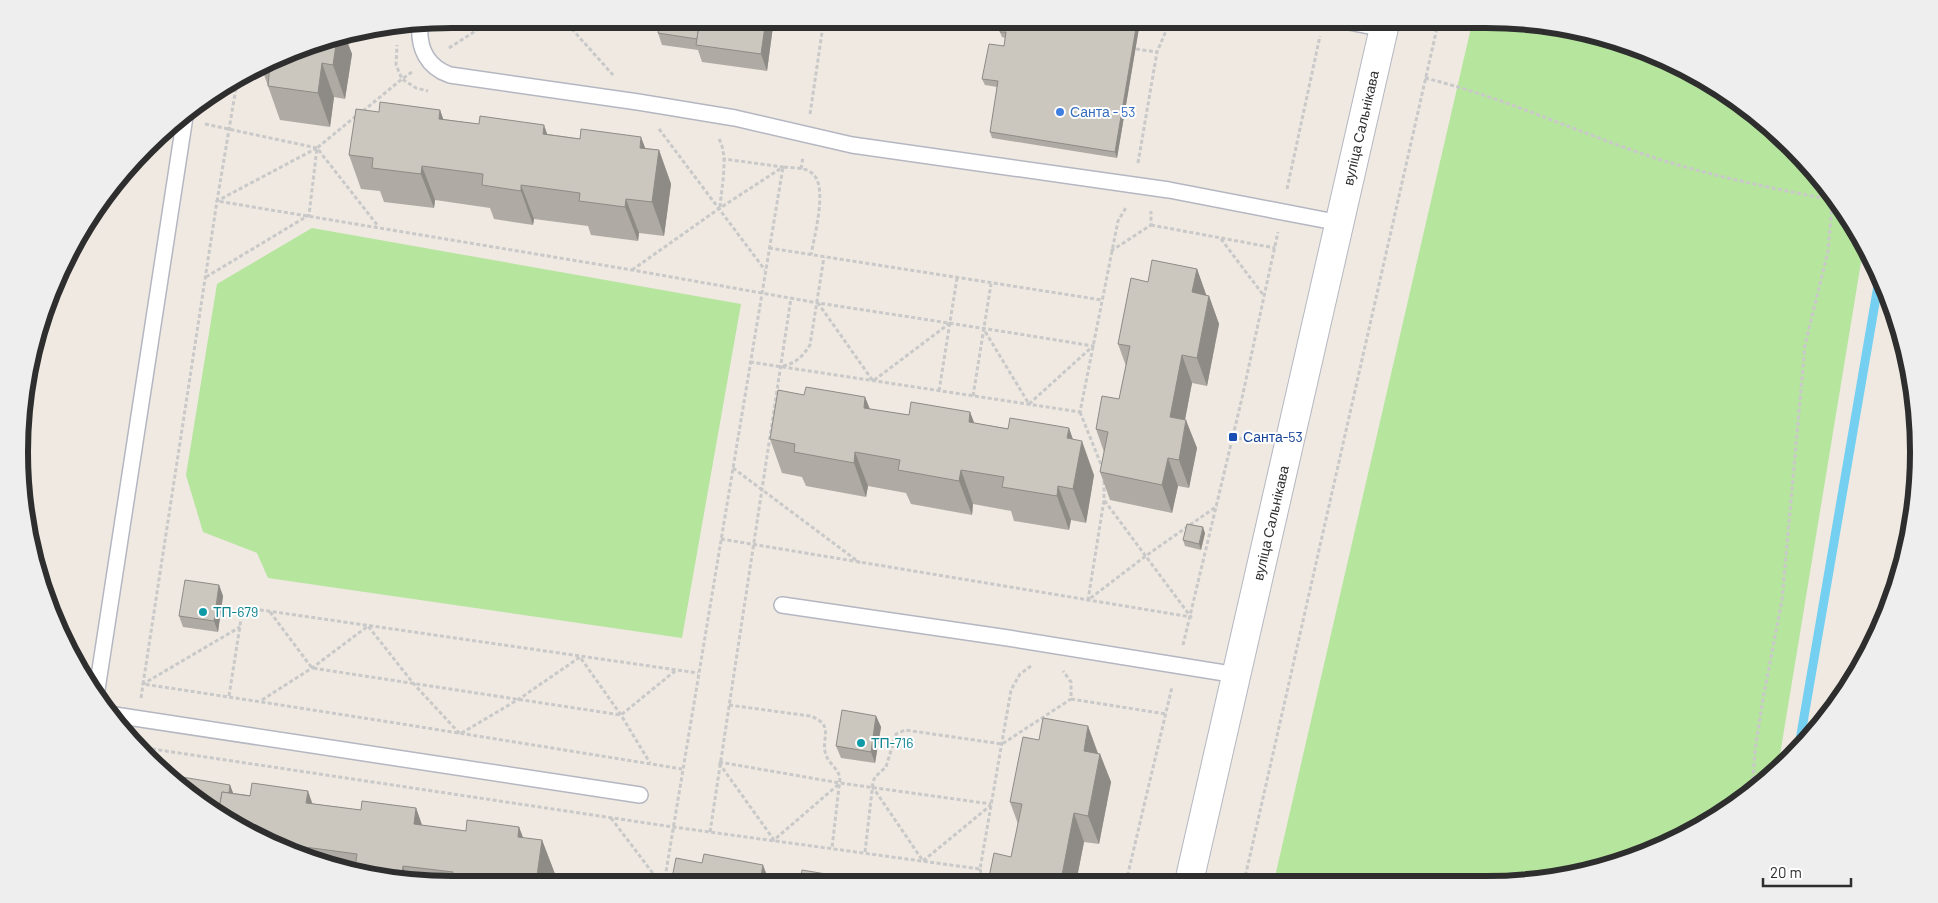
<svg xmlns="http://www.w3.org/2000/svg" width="1938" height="903" viewBox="0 0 1938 903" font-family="Barlow,sans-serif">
	<rect width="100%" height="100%" fill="#efe9e1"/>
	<g fill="#b6e59e">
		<path d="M1473,19L1571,27L1652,52L1727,92L1793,146L1846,211L1864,244L1778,767L1750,795L1652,851L1543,881H1274Z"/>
		<path d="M312,228L741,304L682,638L268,578L257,553L203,532L186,475L217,284Z"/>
	</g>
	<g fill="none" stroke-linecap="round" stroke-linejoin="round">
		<path stroke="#75cff0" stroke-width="9" d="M1799,746L1880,274"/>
		<g stroke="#b4b7c1" stroke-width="18">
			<g id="service">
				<path d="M1334,19L1384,29"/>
				<path d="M420,24C418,48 427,67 450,75L638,102L735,118L852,145L1169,190L1340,223"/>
				<path d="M782,605L1008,638L1237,675"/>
				<path d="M96,696L186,110"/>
				<path d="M108,714L640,795"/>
			</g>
		</g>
		<g stroke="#b4b7c1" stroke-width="30">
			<path id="tertiary" d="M1189,882L1386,19"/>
		</g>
		<g stroke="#c9c9c9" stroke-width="3" stroke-dasharray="4 2.5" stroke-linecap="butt">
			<path d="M563,19L613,75"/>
			<path d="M449,48L494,19"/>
			<path d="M1136,49L1157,52"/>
			<path d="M412,72L402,79L416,88L428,91"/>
			<path d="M1425,78C1498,96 1566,127 1637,152C1701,174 1766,187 1832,200"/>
			<path d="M237,82L217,201L632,270L818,303"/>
			<path d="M363,111L402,79L396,65L397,45"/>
			<path d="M810,114L824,19"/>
			<path d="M205,124L317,148L378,226"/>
			<path d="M659,129L765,270"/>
			<path d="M719,139C729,156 721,189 720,208"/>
			<path d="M317,148L217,201L143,684C323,711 503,740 682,769"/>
			<path d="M1138,163L1157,52L1171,19"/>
			<path d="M801,169L803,157"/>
			<path d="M1287,189L1320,36"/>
			<path d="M1151,225L1275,248"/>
			<path d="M1221,239L1264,296"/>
			<path d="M769,248L1102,300"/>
			<path d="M1111,251L1151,225V211"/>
			<path d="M632,270L720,208L783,167L724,159"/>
			<path d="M206,277L309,215L317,148L356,116"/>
			<path d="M950,323L873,381L818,303C910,317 1002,331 1093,346L1029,404L983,328"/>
			<path d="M750,362L1080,412L1118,221L1127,206"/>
			<path d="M783,366C796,363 803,356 810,345L824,257"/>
			<path d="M939,391L957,278"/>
			<path d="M973,396L991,284"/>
			<path d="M1080,412L1102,467"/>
			<path d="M1233,437L1262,443"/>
			<path d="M733,468L860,563"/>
			<path d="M1104,481V500L1088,600L1147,555L1217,506"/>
			<path d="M721,539L1191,617L1104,500"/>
			<path d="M270,612L312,668L621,715L675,671"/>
			<path d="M1183,645L1242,398L1278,232"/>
			<path d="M229,696L242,613L247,608L698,673"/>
			<path d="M141,698L143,684L240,627"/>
			<path d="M1071,699L1166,714"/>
			<path d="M262,700L312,668L368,626L413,683L460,734L519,699L580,657L621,715L650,763"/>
			<path d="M729,705L810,716C836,725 820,738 826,755C829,764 838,768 840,778L832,848"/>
			<path d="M139,747L673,827L980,869L1011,690L1020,674L1031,666"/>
			<path d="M719,762L840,783L991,804"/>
			<path d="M719,763L774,840L840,783"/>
			<path d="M872,786L923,861L991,805"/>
			<path d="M1752,793L1755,750L1763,699L1782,600L1805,345L1828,251L1833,195"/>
			<path d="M611,818L661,884"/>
			<path d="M710,832L791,298"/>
			<path d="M865,852L873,782L875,777L886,767L896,734L905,730L1002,744L1071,699V682L1063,671"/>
			<path d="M980,869L983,882"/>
			<path d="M1126,882L1172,687"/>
			<path d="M1244,882L1439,19"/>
			<path d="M664,884L783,167C793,168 806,167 813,174C828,187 814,237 811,255"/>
		</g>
		<use href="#service" stroke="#fff" stroke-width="15"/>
		<use href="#tertiary" stroke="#fff" stroke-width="28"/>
	</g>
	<g fill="#afaba4">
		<path d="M774,19L767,71L702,62L698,50L662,45L658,33Z"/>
		<path d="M1139,28L1117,158L992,138L990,132L997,87L985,85L982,79L1004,46L1005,38L1002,37L1000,32Z"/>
		<path d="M345,36L352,54L345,99L334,97L330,127L280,120L262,69L312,42Z"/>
		<path d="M440,110L443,119L659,150L671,184L664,236L639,233L638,241L591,235L588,226L534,219L533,225L494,219L490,208L435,200L434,208L384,202L380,191L361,189L349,155L379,112Z"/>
		<path d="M1197,269L1206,295L1209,296L1219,324L1207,386L1192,383L1185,420L1197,448L1189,488L1178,486L1172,513L1110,500L1100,472L1104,452L1096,429L1119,399L1126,366L1118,344L1148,282Z"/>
		<path d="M804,395L865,397L870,409L909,415L970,412L974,423L1073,439L1094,475L1086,523L1071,520L1069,530L1014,521L1011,511L973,504L972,515L911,504L906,493L868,486L866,497L806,486L802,477L782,473L770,439Z"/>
		<path d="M1205,533L1201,550L1185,546L1183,540Z"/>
		<path d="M219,585L223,596L218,632L183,627L179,616Z"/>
		<path d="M876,716L881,727L875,763L841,758L836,746Z"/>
		<path d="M1088,726L1098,753L1100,754L1111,782L1099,844L1084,842L1077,878H1078L1080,882H988L1011,857L1018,824L1010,802L1039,740Z"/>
		<path d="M166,777L230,785L233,793L361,810L416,808L422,825L466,831L519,827L523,838L542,840L555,874L553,884H451L367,876L286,851Z"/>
	</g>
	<g fill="#8e8b86">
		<path d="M766,19H774L767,71L761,54Z"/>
		<path d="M1137,22L1139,28L1117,158L1115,152Z"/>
		<path d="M345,36L352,54L345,99L333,65L335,38Z"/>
		<path d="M322,63L334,97L330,127L318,93Z"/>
		<path d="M440,110L452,144L439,119Z"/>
		<path d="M544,125L556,159L543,134Z"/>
		<path d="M641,137L654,171L640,148Z"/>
		<path d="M659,150L671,184L664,236L652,202Z"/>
		<path d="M422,166L435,200L434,208L421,174Z"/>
		<path d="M521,185L534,219L533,225L521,191Z"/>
		<path d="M626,199L639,233L638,241L625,207Z"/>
		<path d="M1197,269L1207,297L1192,292Z"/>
		<path d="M1209,296L1219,324L1207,386L1197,358Z"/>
		<path d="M1182,355L1192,383L1180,445L1170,417Z"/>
		<path d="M865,397L878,431L864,408Z"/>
		<path d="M970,412L983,446L969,422Z"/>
		<path d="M1186,420L1197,448L1189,488L1179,460Z"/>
		<path d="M1069,428L1079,456L1082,441L1094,475L1086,523L1073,489L1067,438Z"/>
		<path d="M855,452L868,486L866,497L854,463Z"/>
		<path d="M1168,458L1178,486L1172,513L1162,485Z"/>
		<path d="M961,470L973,504L972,515L959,481Z"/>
		<path d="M1058,486L1071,520L1069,530L1057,496Z"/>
		<path d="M1203,527L1205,533L1201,550L1199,544Z"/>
		<path d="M219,585L223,596L218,632L214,621Z"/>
		<path d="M876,716L881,727L875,763L871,752Z"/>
		<path d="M1088,726L1098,754L1084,751Z"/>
		<path d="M1100,754L1111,782L1099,844L1088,816Z"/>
		<path d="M230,785L238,806L226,814Z"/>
		<path d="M308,791L320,825L306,803Z"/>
		<path d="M416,808L428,842L414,824Z"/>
		<path d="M1074,813L1084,842L1076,882L1062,875Z"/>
		<path d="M519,827L532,861L518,837Z"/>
		<path d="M542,840L555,874L553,884L536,883Z"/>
		<path d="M297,846L301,856L296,854Z"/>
		<path d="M763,865L770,883L761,876Z"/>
		<path d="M403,866L408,880H404L402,875Z"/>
	</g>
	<g fill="#cbc7bf" stroke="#8e8b86">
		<path d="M660,19H700L697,39L658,33Z"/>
		<path d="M700,19H766L761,54L696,45Z"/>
		<path d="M1002,19H1117L1137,22L1115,152L990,132L998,81L982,79L989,44L1004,46L1006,32H1000Z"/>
		<path d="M337,38L333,65L322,63L318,93L268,86L270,64L312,42Z"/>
		<path d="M380,102L440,110L439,119L479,124L480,116L544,125L543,134L580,139L581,129L641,137L640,148L659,150L652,202L626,199L625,207L579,201L580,193L521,185V191L482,185L483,174L422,166L421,174L372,168L373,158L349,155L356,109L379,112Z"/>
		<path d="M1152,260L1197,269L1192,292L1209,296L1197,358L1182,355L1170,417L1186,420L1179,460L1168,458L1162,485L1100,472L1108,432L1096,429L1102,396L1119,399L1130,346L1118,344L1131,278L1148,282Z"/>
		<path d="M806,387L865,397L864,408L909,415L911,402L970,412L969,422L1008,429L1010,418L1069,428L1067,438L1082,441L1073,489L1058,486L1057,496L1002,487L1004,477L961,470L959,481L898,470L900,460L855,452L854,463L794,452L795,444L770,439L778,390L804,395Z"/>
		<path d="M1187,524L1203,527L1199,544L1183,540Z"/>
		<path d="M185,580L219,585L214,621L179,616Z"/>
		<path d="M842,710L876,716L871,752L836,746Z"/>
		<path d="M1043,718L1088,726L1084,751L1100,754L1088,816L1074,813L1062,875L1078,878V882H988L994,853L1011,857L1022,804L1010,802L1023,737L1039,740Z"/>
		<path d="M164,774L230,785L229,793L222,792L219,810L166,777Z"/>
		<path d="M252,783L308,791L306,803L361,810L362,801L416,808L414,824L466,831L467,820L519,827L518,837L542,840L536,883L506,879V884H451L453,872L403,866L402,875L355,869L357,854L297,846L296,854L286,851L219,810L222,792L250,796Z"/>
		<path d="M704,854L763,865L761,876L800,882L802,870L862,880L861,883H671L676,858L702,863Z"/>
	</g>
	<circle fill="#3f7fe0" stroke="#fff" stroke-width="2" cx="1060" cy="112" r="5"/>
	<rect fill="#1a4fb4" stroke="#fff" stroke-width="2" x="1228" y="432" width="10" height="10" rx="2.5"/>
	<g fill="#0f9aa8" stroke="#fff" stroke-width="2">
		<circle cx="203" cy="612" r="5"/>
		<circle cx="861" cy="743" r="5"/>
	</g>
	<g text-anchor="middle" stroke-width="4" stroke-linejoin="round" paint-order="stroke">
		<g font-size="14" fill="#366cbe" stroke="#fff" text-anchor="start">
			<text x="1070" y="117">Санта - 53</text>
		</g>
		<g font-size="14" fill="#2e2e2e" stroke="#fff">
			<text transform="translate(1361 128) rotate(-77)" y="5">вуліца Сальнікава</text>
			<text transform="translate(1271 523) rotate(-77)" y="5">вуліца Сальнікава</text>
		</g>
		<g font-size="14" fill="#164399" stroke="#fff" text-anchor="start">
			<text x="1243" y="442">Санта-53</text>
		</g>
		<g font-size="14" fill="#0d838f" stroke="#fff" text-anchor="start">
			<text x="213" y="617">ТП-679</text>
			<text x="871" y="748">ТП-716</text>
		</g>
	</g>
	<path d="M0 0H1938V903H0ZM452 28H1486A424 424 0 0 1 1910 452V452A424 424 0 0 1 1486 876H452A424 424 0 0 1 28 452V452A424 424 0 0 1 452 28Z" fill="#eee" fill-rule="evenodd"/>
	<path fill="none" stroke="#2e2e2e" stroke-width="6" d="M452 28H1486A424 424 0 0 1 1910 452V452A424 424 0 0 1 1486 876H452A424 424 0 0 1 28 452V452A424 424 0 0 1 452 28Z"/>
	<path d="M1763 878v8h88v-8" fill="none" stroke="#2e2e2e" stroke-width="2.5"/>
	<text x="1770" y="878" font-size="15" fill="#2e2e2e" stroke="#ffffff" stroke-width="4" paint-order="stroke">20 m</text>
</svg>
